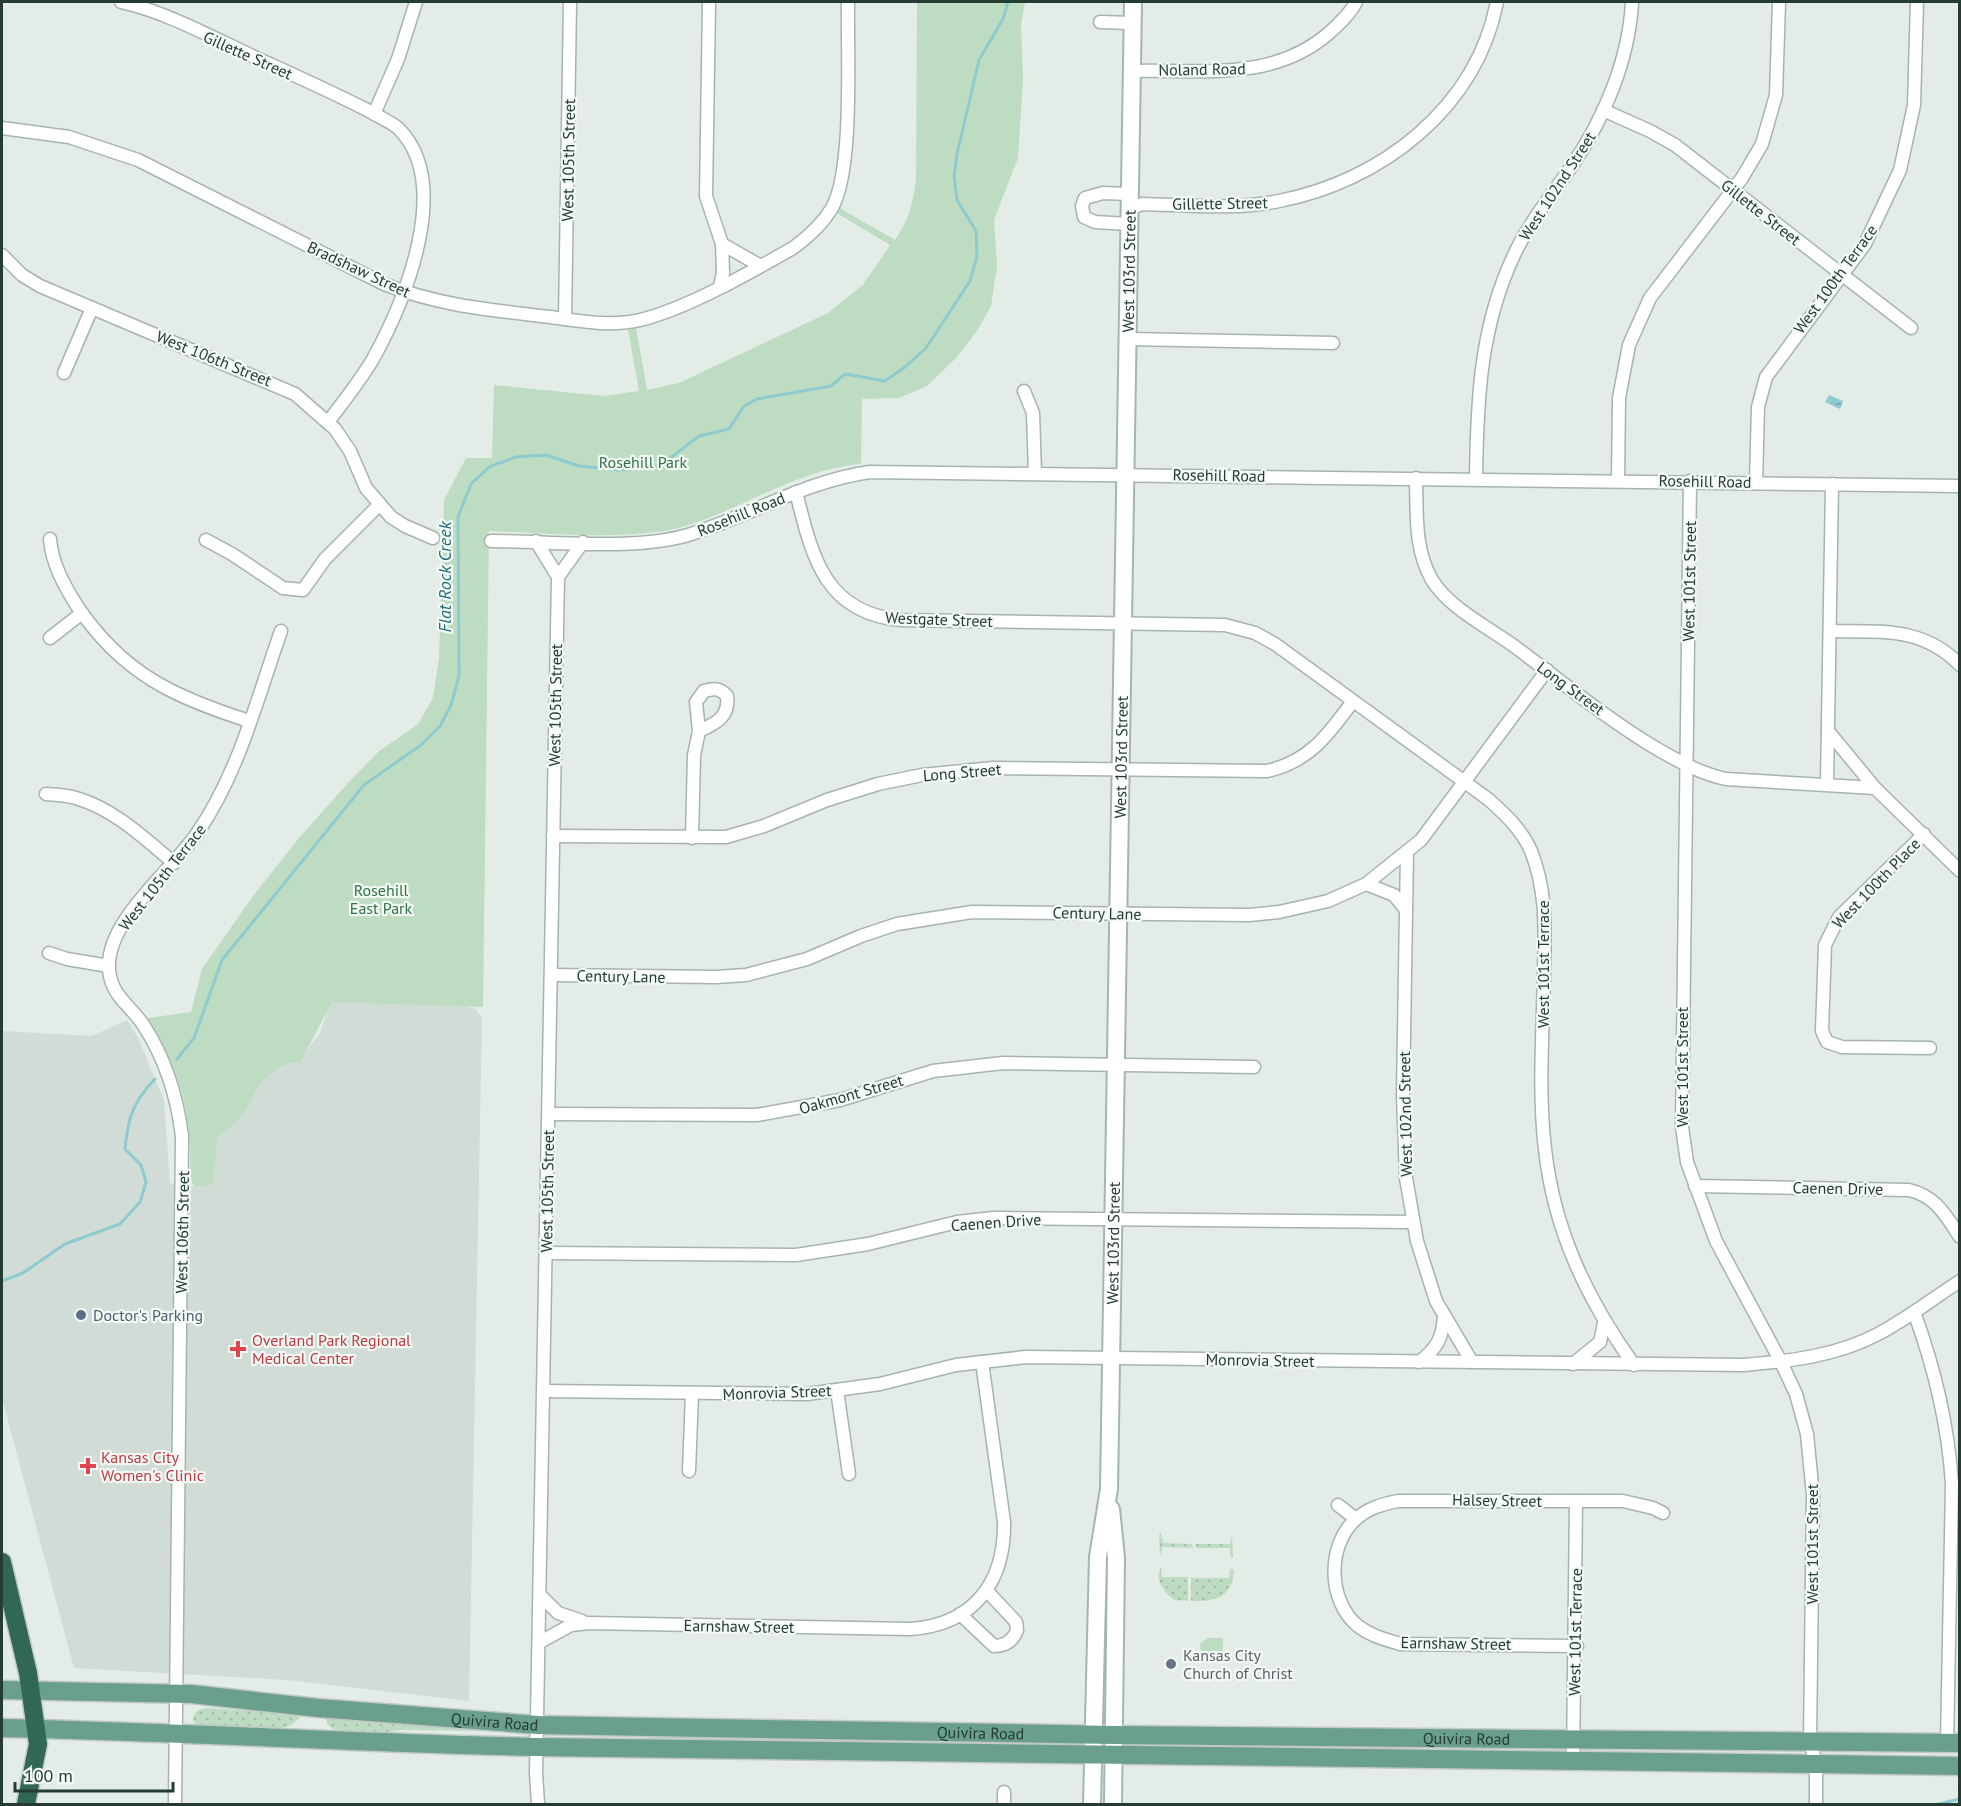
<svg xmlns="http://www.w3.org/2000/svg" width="1961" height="1806" viewBox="0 0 1961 1806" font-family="'PT Sans',sans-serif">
	<defs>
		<pattern id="grass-dots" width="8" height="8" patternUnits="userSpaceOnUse" patternTransform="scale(1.5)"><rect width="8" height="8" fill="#bddcc2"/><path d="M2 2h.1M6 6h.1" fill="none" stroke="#a2bea7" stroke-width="1.8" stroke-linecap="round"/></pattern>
		<pattern id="water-ripples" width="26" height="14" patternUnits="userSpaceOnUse" patternTransform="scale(1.5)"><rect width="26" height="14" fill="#8ecbce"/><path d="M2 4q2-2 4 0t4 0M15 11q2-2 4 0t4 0" fill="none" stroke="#74a6a8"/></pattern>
	</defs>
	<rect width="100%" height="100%" fill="#e3ece7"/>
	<path fill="#d1dcd6" d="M331,999L463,1005L475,1009L482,1017L469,1701L288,1680L74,1668L2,1398V1031L92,1036L127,1020L138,1038L164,1100L170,1183L203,1188L204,1185H213L218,1137L248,1107L261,1082L279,1067L293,1064L304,1054L320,1033Z"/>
	<g fill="url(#grass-dots)">
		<path d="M1161,1533L1163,1543L1192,1544L1193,1548L1163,1547L1160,1556L1159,1535Z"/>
		<path d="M1232,1535L1233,1557L1230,1556V1548H1196V1544H1230Z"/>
		<path d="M1161,1568L1162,1577H1188V1601L1175,1600C1165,1594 1153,1578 1161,1568Z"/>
		<path d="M1230,1569L1234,1570C1233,1598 1214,1602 1191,1601V1578H1229Z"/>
		<path d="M207,1708L299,1714L300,1718L292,1725L278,1729L237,1726L220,1729L200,1727L193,1721C192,1712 199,1709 207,1708Z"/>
		<path d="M327,1717L500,1731L400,1730L362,1736L337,1732L327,1724Z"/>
		<path d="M659,1734L918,1740L896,1743L649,1740V1736Z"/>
	</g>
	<g fill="#bddcc2">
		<path d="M917,2H1025L1021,24L1023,79L1018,158L994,220L997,266L991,306L977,331L957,357L927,386L899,398L862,399L861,464C800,469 747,506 689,525C635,542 547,533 489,531L483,1007L332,1002L301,1061L279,1067L261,1082L248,1107L233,1125L218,1137L213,1185H204L203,1188L194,1186L191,1180C190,1107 184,1082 148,1018L191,1012L202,969L250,900L298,839L348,783L378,752L418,724L433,698L439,658L444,500L466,458H492L494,385L604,396L639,391L628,330L636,328L647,390L679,383L828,313L863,285L890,245L835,212L838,207L895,240C909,220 913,203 916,179Z"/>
		<path d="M1208,1638H1223V1657H1201L1200,1644Z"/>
	</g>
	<path fill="url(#water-ripples)" d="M1829,395L1843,401L1840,409L1825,402Z"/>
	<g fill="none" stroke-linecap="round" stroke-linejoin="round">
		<g stroke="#8ecbce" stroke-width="3">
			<path d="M177,1059L194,1038L222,960L364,785L421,745L440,726L451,705L459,676L458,517L471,484L489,467L516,457L546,455L579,466L619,470L660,466L699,436L729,429L744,406L757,399L831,386L845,374L885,381L905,367L926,348L970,281L977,256L976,231L957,200L954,176L957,154L979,60L1003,19L1008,2"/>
			<path d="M2,1281L23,1273L65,1244L120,1224L140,1202L146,1182L141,1165L125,1149C128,1117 133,1102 155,1079"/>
			<path d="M1938,1804L1960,1799"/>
		</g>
		<g stroke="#a6b4ad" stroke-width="15">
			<g id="street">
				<path d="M121,2C171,13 224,44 272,65C305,80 338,95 371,112C379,117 391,122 398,128C454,183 405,301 373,359C360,381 344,401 328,422"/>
				<path d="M709,2L706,196L722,244L723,273L720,286"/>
				<path d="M1100,22L1132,23"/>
				<path d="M1132,71C1201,69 1273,82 1329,33C1339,24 1350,14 1356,2"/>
				<path d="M1603,110L1650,131L1675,145L1911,328"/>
				<path d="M374,114L398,59L416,2"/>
				<path d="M2,128L69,137L138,160L384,284C440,306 491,310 550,317C579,321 611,327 640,320C686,309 751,272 793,248C808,237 822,225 832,208C854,169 847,51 848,2"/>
				<path d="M1130,209L1142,204C1187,205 1235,210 1279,201C1382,181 1476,108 1497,2"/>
				<path d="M1129,224L1095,222L1084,217L1082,206L1085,198L1103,193L1130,194"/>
				<path d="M722,244L759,265"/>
				<path d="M2,255L22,275L40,286L295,394L335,429L350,451L366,488L391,517L405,526L433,538"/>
				<path d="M565,319L570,2"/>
				<path d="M1127,339L1333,343"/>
				<path d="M64,373L92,308"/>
				<path d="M1024,391L1033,413L1035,474"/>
				<path d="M1416,478C1417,513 1414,549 1432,580C1449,608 1488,627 1514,646C1561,681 1608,720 1659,750C1680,762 1702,774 1726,779L1875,788L1960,871"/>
				<path d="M1476,478C1477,400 1480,327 1514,255C1529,223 1551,196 1571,167C1604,119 1629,60 1632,2"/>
				<path d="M1618,480L1619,398L1629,345L1650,298L1742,178L1762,144L1776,95L1779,2"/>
				<path d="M1690,481L1682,1127L1687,1162L1716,1241L1781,1362L1796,1394L1807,1434L1813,1495L1810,1741L1816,1764V1804"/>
				<path d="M1756,482L1758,407L1766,377L1865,244L1900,170L1914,105L1917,2"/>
				<path d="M796,492C812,556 824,613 901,620L1225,625L1255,633L1275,644L1488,799C1505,814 1522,830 1531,851C1547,891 1545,930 1544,972C1543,1031 1538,1091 1545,1149C1554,1231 1587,1299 1634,1365"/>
				<path d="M50,539C52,564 64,585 77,606C123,674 174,697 249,721"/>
				<path d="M206,540L232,554L283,588L303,590L325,559L380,504"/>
				<path d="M491,541C549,541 634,551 688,535C750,516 805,481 870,472L1960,486"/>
				<path d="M536,541L558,577L536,1772L538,1804"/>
				<path d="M558,577L583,542"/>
				<path d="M1830,631C1880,632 1922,626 1960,665"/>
				<path d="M50,638L82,613"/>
				<path d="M1828,731L1875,788"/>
				<path d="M1827,783L1832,484"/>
				<path d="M46,794C57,795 69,795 79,799C115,810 145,839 174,863"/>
				<path d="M1924,834L1839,917L1825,945L1822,1031L1827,1042L1842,1047L1930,1048"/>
				<path d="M553,836L726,837L764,826L827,800L878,784L922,775L993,768L1267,771C1309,762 1329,734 1353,701"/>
				<path d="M692,838L694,755L699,731L696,702L704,691C714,688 720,688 727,696C730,717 715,724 699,731"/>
				<path d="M1407,851L1403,1095L1406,1178L1417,1241L1436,1301L1472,1362"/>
				<path d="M1366,884L1394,895L1406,910"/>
				<path d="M49,953L67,959L109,966"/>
				<path d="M551,975L716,977L746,975L807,959L861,936L897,924L972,912L1249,915L1279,912L1328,901L1366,884L1421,840L1547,670"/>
				<path d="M549,1114L757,1115L840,1100L933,1071L1003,1063L1254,1067"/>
				<path d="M1695,1186L1909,1190C1936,1196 1946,1216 1960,1237"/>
				<path d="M546,1253L796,1255L868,1244L957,1222L993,1218L1413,1222"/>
				<path d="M1914,1312C1935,1369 1948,1423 1952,1484L1947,1743"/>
				<path d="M1419,1362C1437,1349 1443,1337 1444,1315"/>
				<path d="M1573,1364L1600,1342L1604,1323"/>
				<path d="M837,1390L849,1474"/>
				<path d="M544,1391L807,1394L880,1384L956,1365L1026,1357L1744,1365C1790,1361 1837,1356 1878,1334C1907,1319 1932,1299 1960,1281"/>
				<path d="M689,1471L692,1393"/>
				<path d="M1338,1505L1356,1519"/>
				<path d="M541,1596L558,1613L582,1621"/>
				<path d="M960,1614L994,1646C1005,1646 1013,1641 1017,1630L1016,1622L987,1591"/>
				<path d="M540,1642L571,1625L589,1623L910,1629C973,1625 1005,1583 1004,1522L982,1362"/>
				<path d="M1577,1646L1400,1644C1384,1639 1371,1636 1358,1626C1327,1601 1327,1544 1356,1519C1368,1508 1383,1504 1398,1501H1623L1653,1508L1663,1513"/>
				<path d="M1573,1762L1576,1501"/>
				<path d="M175,1804L182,1136C177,1096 166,1060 144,1026C130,1004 112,998 109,970C105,921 172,871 198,832C239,772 257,699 281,631"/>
				<path d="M1004,1804V1792"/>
			</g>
		</g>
		<g stroke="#a2b7ae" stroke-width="20">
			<g id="secondary">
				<path d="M1111,1509L1116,1557L1113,1804"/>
				<path id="s1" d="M1092,1804L1098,1557L1109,1489L1133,2"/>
			</g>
		</g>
		<g stroke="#c2c8c6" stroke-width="21">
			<g id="primary">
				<path id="s2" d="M2,1690L191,1694L318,1708L538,1725L1114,1735L1960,1743"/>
				<path d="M2,1728C180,1732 358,1743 537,1747L1960,1766"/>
			</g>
		</g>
		<g stroke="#c2c8c6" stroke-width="21">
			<path id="highway" d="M2,1562L28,1673L38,1744L26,1804"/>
		</g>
		<use href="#street" stroke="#fff" stroke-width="12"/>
		<use href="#secondary" stroke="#fff" stroke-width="16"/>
		<use href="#primary" stroke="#6a9f8c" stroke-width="18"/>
		<use href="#highway" stroke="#316756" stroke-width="18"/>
	</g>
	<circle fill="#5c6f8a" stroke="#f3f9f5" stroke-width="2" cx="81" cy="1315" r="6"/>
	<g fill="#e0444e" stroke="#f3f9f5" stroke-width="2">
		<path d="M235 1340h6v6h6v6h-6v6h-6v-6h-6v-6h6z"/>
		<path d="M85 1457h6v6h6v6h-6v6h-6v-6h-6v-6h6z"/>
	</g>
	<circle fill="#6b7280" stroke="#f3f9f5" stroke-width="2" cx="1171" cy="1664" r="6"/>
	<g text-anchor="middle" stroke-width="4.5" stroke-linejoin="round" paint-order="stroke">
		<g font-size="16" fill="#243c33" stroke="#f3f9f5">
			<text transform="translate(248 55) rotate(24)" y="6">Gillette Street</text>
			<text transform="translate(1202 69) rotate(-1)" y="6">Noland Road</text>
			<text transform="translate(568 160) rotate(-89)" y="6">West 105th Street</text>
			<text transform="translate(1557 186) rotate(-57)" y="6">West 102nd Street</text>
			<text transform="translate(1220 203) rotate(-1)" y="6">Gillette Street</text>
			<text transform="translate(1761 212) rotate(38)" y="6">Gillette Street</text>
			<text transform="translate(359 269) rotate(25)" y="6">Bradshaw Street</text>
			<text dy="6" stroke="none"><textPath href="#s1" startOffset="1534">West 103rd Street</textPath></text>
			<text transform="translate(1835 279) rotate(-54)" y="6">West 100th Terrace</text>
			<text transform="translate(214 358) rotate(22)" y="6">West 106th Street</text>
			<text transform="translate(1219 475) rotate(1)" y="6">Rosehill Road</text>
			<text transform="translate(1705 481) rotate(1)" y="6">Rosehill Road</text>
			<text transform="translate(741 514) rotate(-22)" y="6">Rosehill Road</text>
			<text transform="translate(1689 581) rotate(-89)" y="6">West 101st Street</text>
			<text transform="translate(939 619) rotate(2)" y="6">Westgate Street</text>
			<text transform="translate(1571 688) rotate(36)" y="6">Long Street</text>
			<text transform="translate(555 705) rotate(-89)" y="6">West 105th Street</text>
			<text dy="6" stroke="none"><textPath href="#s1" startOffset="1048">West 103rd Street</textPath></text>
			<text transform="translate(962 772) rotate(-5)" y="6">Long Street</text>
			<text transform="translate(162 877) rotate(-52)" y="6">West 105th Terrace</text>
			<text transform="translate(1876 883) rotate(-46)" y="6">West 100th Place</text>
			<text transform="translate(1097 913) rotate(1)" y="6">Century Lane</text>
			<text transform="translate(1543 964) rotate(-90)" y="6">West 101st Terrace</text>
			<text transform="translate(621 976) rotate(1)" y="6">Century Lane</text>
			<text transform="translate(1682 1067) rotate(-90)" y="6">West 101st Street</text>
			<text transform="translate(851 1094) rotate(-16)" y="6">Oakmont Street</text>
			<text transform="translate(1405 1114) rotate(-91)" y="6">West 102nd Street</text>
			<text transform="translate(1838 1188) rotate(1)" y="6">Caenen Drive</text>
			<text transform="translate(547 1191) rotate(-89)" y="6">West 105th Street</text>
			<text transform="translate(996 1222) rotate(-4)" y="6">Caenen Drive</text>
			<text transform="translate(182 1232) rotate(-89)" y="6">West 106th Street</text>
			<text dy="6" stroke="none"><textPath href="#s1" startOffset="562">West 103rd Street</textPath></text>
			<text transform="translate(1260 1360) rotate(1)" y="6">Monrovia Street</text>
			<text transform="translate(777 1392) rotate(-2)" y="6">Monrovia Street</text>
			<text transform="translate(1497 1500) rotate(1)" y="6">Halsey Street</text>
			<text transform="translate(1812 1544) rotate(-90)" y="6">West 101st Street</text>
			<text transform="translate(739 1626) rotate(1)" y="6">Earnshaw Street</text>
			<text transform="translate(1575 1632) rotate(-89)" y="6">West 101st Terrace</text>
			<text transform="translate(1456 1643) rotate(1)" y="6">Earnshaw Street</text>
			<text dy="6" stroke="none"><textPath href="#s2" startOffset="494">Quivira Road</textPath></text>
			<text dy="6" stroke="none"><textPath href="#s2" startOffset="980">Quivira Road</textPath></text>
			<text dy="6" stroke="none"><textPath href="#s2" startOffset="1466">Quivira Road</textPath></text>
		</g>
		<g font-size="16" fill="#307142" stroke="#f3f9f5">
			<text x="643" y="468">Rosehill Park</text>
			<text x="381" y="896">Rosehill<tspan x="381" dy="18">East Park</tspan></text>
		</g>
		<g font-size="16" fill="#4e5e75" stroke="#f3f9f5" text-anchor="start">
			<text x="93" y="1321">Doctor's Parking</text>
		</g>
		<g font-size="16" fill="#be3a42" stroke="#f3f9f5" text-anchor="start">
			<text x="252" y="1346">Overland Park Regional<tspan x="252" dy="18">Medical Center</tspan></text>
			<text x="101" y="1463">Kansas City<tspan x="101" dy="18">Women's Clinic</tspan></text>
		</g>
		<g font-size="16" fill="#5b616d" stroke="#f3f9f5" text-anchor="start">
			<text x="1183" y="1661">Kansas City<tspan x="1183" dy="18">Church of Christ</tspan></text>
		</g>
		<g font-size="18" font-style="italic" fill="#217175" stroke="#f3f9f5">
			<text transform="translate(445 577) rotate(-90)" y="6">Flat Rock Creek</text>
		</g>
	</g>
	<rect width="1961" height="1806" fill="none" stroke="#243c33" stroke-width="6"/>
	<path d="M15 1782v9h158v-9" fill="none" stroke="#243c33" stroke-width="3"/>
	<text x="24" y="1782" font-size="18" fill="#243c33" stroke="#f3f9f5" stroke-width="4.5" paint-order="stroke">100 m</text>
</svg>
